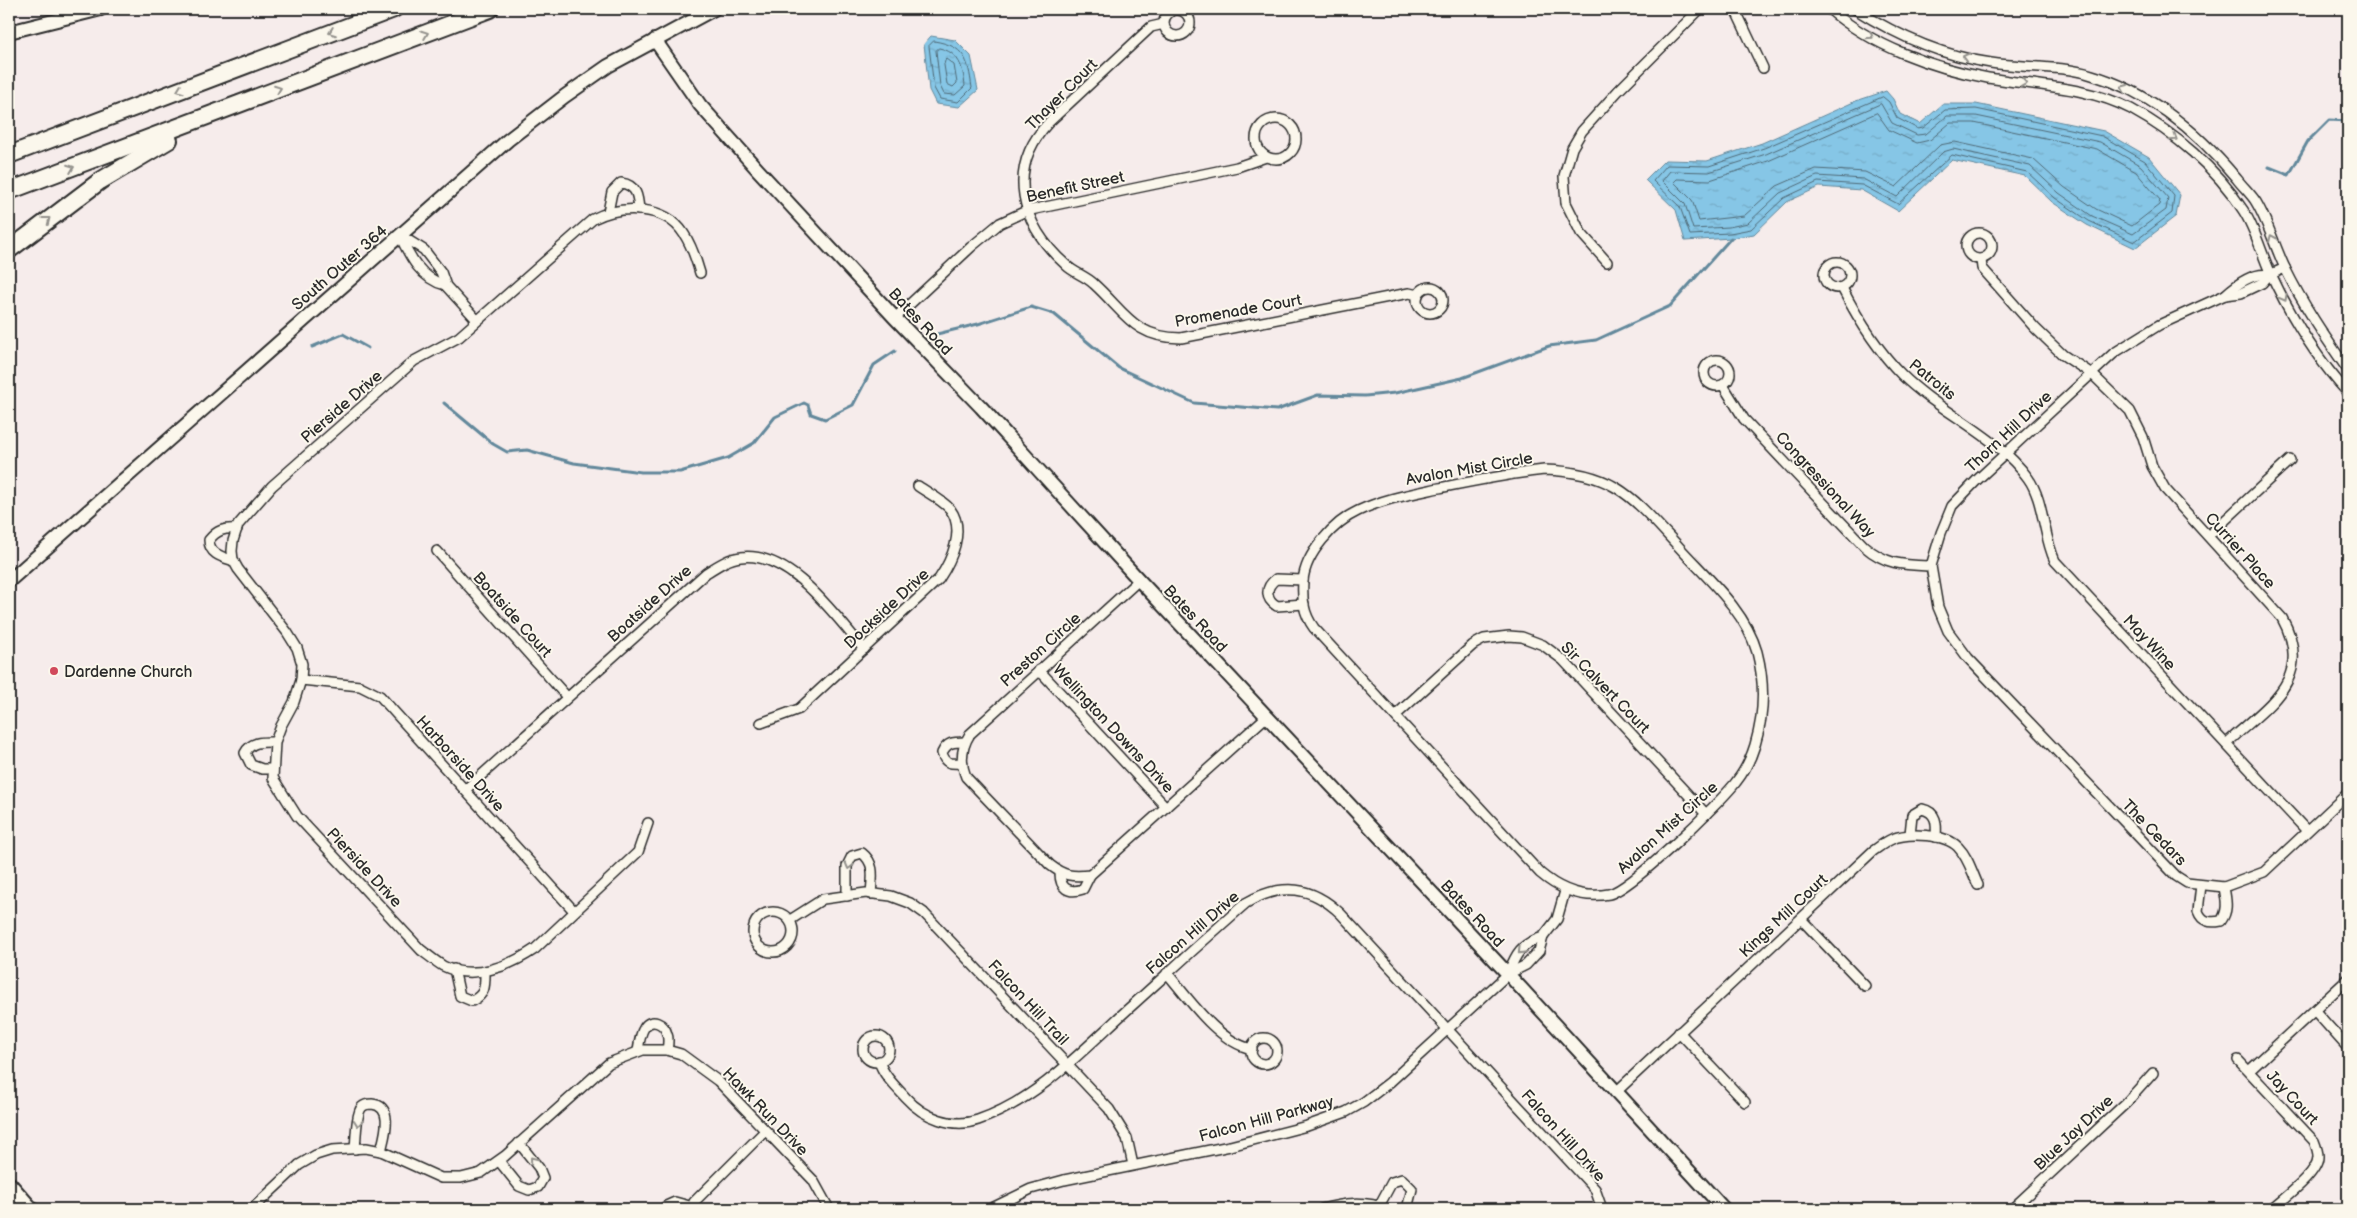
<svg xmlns="http://www.w3.org/2000/svg" width="2357" height="1218" viewBox="0 0 2357 1218" font-family="'Balsamiq Sans',sans-serif">
	<defs>
		<pattern id="water-ripples" width="26" height="14" patternUnits="userSpaceOnUse" patternTransform="scale(1.25)"><rect width="26" height="14" fill="#86c6e6"/><path d="M2 4q2-2 4 0t4 0M15 11q2-2 4 0t4 0" fill="none" stroke="#74aac5"/></pattern>
	</defs>
	<rect width="100%" height="100%" fill="#f6eceb"/>
	<filter id="ink" filterUnits="userSpaceOnUse"><feTurbulence type="fractalNoise" baseFrequency=".02" numOctaves="2"/><feDisplacementMap in="SourceGraphic" scale="10" xChannelSelector="R" yChannelSelector="G"/><feConvolveMatrix kernelMatrix="1 2 1 2 8 2 1 2 1" color-interpolation-filters="sRGB"/></filter>
	<g filter="url(#ink)">
		<g fill="url(#water-ripples)" stroke="#62889b">
			<path d="M931,36L955,40L971,56L978,90L959,107L936,104L929,90L924,44Z"/>
			<path d="M1886,91L1893,99L1900,114L1920,124L1943,104H1976L2104,131L2149,157L2180,195L2176,216L2135,248L2087,225L2052,202L2025,176L1952,160L1898,211L1861,190L1819,187L1787,202L1754,234L1731,238L1685,241L1676,210L1645,180L1665,160L1707,161L1762,143L1856,101Z"/>
		</g>
		<g fill="none" stroke-linecap="round" stroke-linejoin="round">
			<g stroke="#4f6976" stroke-width="1">
				<path d="M934,41C965,46 968,59 972,88L958,102L940,99L934,88L929,46Z"/>
				<path d="M939,48C959,52 963,67 965,86L955,95L944,94L940,86L936,51Z"/>
				<path d="M946,59L954,65L957,83L953,87L947,84L944,65Z"/>
				<path d="M1883,97L1889,102L1897,118L1918,129L1923,128L1945,110L1976,109L2102,136L2145,161L2174,196L2172,213L2134,242L2089,221L2055,198L2027,172L1952,155L1898,204L1862,185L1818,182L1784,198L1751,229L1730,233L1690,235L1680,207L1653,181L1667,165L1709,166L1764,148Z"/>
				<path d="M1881,104L1892,123L1917,135L1926,134L1947,116H1976L2100,142L2141,166L2168,198L2166,210L2133,234L2092,216L2059,193L2030,166L1953,149L1943,152L1897,197L1863,179L1817,176L1780,193L1748,223L1729,227L1693,229L1685,204L1662,181L1670,171L1709,172L1766,154Z"/>
				<path d="M1877,113L1889,130L1917,143L1930,140L1950,123H1974L2097,149L2136,172L2160,200L2159,205L2132,226L2096,209L2064,187L2033,159L1955,142L1940,145L1896,187L1865,172L1816,169L1777,186L1744,216L1699,221L1692,200L1674,182L1677,179L1710,180L1768,161Z"/>
			</g>
			<g stroke="#62889b" stroke-width="3">
				<path d="M2269,167L2289,175L2308,141L2329,120L2348,121"/>
				<path d="M937,334L978,324L1031,307L1054,314L1119,368L1194,403L1277,410L1318,395L1365,396L1395,393L1462,378L1549,346L1596,340L1670,306L1731,238"/>
				<path d="M312,347L343,334L368,348"/>
				<path d="M444,403L493,444L507,452L527,450L574,463L641,472H680L728,458L754,443L775,417L804,403L808,405L811,414L825,419L853,405L874,365L895,351"/>
			</g>
			<g stroke="#2b2b2b" stroke-width="12">
				<g id="street">
					<path d="M1735,9L1763,68"/>
					<path d="M1829,9C1872,46 1933,68 1988,78C2036,86 2087,86 2131,109C2175,133 2216,168 2243,210C2255,228 2261,252 2270,272C2290,315 2316,358 2348,393"/>
					<path d="M1855,9C1896,35 1942,56 1991,63C2024,68 2060,65 2092,75C2150,92 2199,133 2237,179C2243,187 2251,194 2256,202C2268,222 2275,247 2285,268C2303,305 2325,337 2348,370"/>
					<circle cx="1177" cy="23" r="13"/>
					<path d="M1164,24L1151,27L1049,122C1005,169 1021,225 1066,265C1074,273 1086,276 1094,284C1125,312 1134,338 1181,338L1409,293L1418,295"/>
					<circle cx="1276" cy="139" r="20"/>
					<path d="M608,212L612,192L621,183C637,185 638,197 639,210"/>
					<circle cx="1979" cy="246" r="13"/>
					<path d="M400,235L424,250L441,272L446,286L477,320"/>
					<path d="M400,236C410,257 421,279 445,285"/>
					<path d="M1981,260L1982,268L2035,328L2063,355L2092,374L2130,411L2143,437L2152,466L2165,489L2282,618C2316,680 2267,705 2226,744"/>
					<circle cx="1837" cy="275" r="13"/>
					<path d="M1607,262L1581,233L1566,203L1564,176L1572,148L1582,131L1618,91L1700,9"/>
					<path d="M2285,268L2269,275L2262,283L2241,293L2225,295L2159,325L2114,353L1977,480L1952,506L1941,533L1931,566L1938,607L1948,631L1968,658L2176,876L2187,883L2224,887L2264,872L2348,793"/>
					<circle cx="1430" cy="300" r="13"/>
					<path d="M1842,288C1858,319 1877,350 1902,375C1939,412 1997,435 2028,478C2044,500 2043,536 2055,561L2307,831"/>
					<path d="M2225,295C2237,284 2253,272 2269,275"/>
					<path d="M895,318L971,247L1000,223L1026,211L1237,167L1266,157"/>
					<circle cx="1717" cy="373" r="13"/>
					<path d="M1723,385L1744,419L1864,546C1886,565 1903,565 1931,566"/>
					<path d="M1544,470C1616,472 1633,498 1679,547C1707,578 1745,610 1757,652C1765,683 1764,715 1755,745C1751,758 1744,772 1736,782C1721,802 1630,890 1609,894C1582,899 1560,890 1540,873L1314,628C1303,613 1302,599 1303,581C1305,554 1334,522 1358,511C1383,499 1411,494 1439,488C1474,481 1508,474 1544,470Z"/>
					<path d="M2208,536L2290,460"/>
					<path d="M437,551L567,697"/>
					<path d="M234,561C222,557 209,554 209,540C217,530 224,528 237,529"/>
					<path d="M1139,580L970,734C961,748 960,762 966,777L1050,865C1064,876 1072,877 1090,875L1266,717"/>
					<path d="M1303,580L1276,579C1265,587 1265,599 1277,606L1304,604"/>
					<path d="M1039,670L1166,807"/>
					<path d="M301,680L360,686L380,696L574,911"/>
					<path d="M1396,715L1473,645L1484,639L1509,636L1522,637L1543,645L1563,660L1706,814"/>
					<path d="M761,723L799,709L939,579C951,561 966,530 950,509C942,500 928,493 918,486"/>
					<path d="M962,763C951,764 945,764 942,753C947,742 953,742 965,742"/>
					<path d="M272,769H262L251,765L245,753C251,741 263,742 275,742"/>
					<path d="M465,790L706,573C717,566 729,558 741,557C791,551 835,616 864,649"/>
					<path d="M648,823L638,852L535,949C510,966 473,981 443,966C436,962 428,955 421,950L297,816L273,778L275,742L281,726L294,702L301,680L302,664L297,648L287,632L238,569L233,560L232,551L233,541L238,525L272,486L414,361L459,337L593,219C620,205 665,204 684,234C692,246 696,259 700,273"/>
					<path d="M1910,834L1912,815L1922,809C1937,812 1937,824 1936,837"/>
					<path d="M1060,873C1060,888 1068,894 1083,889L1090,875"/>
					<path d="M2201,885L2198,911C2202,922 2210,923 2221,921C2229,910 2226,900 2224,887"/>
					<path d="M847,896V866L852,856L862,853C876,864 872,878 871,894"/>
					<circle cx="773" cy="932" r="20"/>
					<path d="M1801,919L1865,986"/>
					<path d="M790,920L823,899L866,893L891,896L910,903L924,913L1109,1109L1127,1138L1133,1165"/>
					<path d="M454,969L460,996L472,1001C486,994 485,986 485,971"/>
					<path d="M1167,973C1189,999 1218,1042 1252,1049"/>
					<path d="M1508,974C1516,953 1521,944 1543,937"/>
					<path d="M2315,1011L2348,1048"/>
					<path d="M1679,1032L1745,1102"/>
					<circle cx="876" cy="1049" r="13"/>
					<circle cx="1264" cy="1051" r="13"/>
					<path d="M638,1051C639,1044 640,1034 644,1028C651,1016 665,1024 667,1034C669,1039 668,1045 667,1050"/>
					<path d="M2238,1060L2314,1141C2316,1146 2318,1151 2318,1156C2319,1173 2284,1198 2272,1209"/>
					<path d="M879,1061C883,1075 896,1087 906,1098C923,1117 953,1129 978,1120C1037,1100 1083,1050 1127,1010C1167,974 1206,938 1246,903C1282,882 1312,886 1341,914L1595,1189L1602,1209"/>
					<path d="M2249,1071L2348,979"/>
					<path d="M1615,1093L1873,851C1879,847 1885,842 1892,839C1908,832 1946,834 1958,847C1968,857 1972,872 1978,885"/>
					<path d="M355,1149C356,1140 356,1113 362,1107C365,1104 369,1104 372,1104C395,1106 384,1138 381,1151"/>
					<path d="M499,1161L519,1186L529,1190L538,1187L543,1178L539,1168L519,1143"/>
					<path d="M1379,1206L1392,1182L1402,1179L1412,1189L1407,1209"/>
					<path d="M252,1209L299,1165L316,1155L332,1150L366,1148L381,1151L441,1178H461L481,1173L505,1156L609,1063L643,1050H667L681,1054L718,1081L813,1180L829,1209"/>
					<path d="M665,1209L666,1206L675,1202L693,1207"/>
					<path d="M693,1209L694,1202L765,1131"/>
					<path d="M990,1209L1031,1189L1064,1180L1230,1146L1307,1126L1346,1112L1364,1102L1390,1082L1508,974L1526,965L1539,951L1543,937L1557,919L1565,891"/>
					<path d="M1322,1209C1344,1203 1365,1200 1386,1209"/>
					<path d="M2012,1209L2126,1103L2153,1073"/>
				</g>
			</g>
			<g stroke="#2b2b2b" stroke-width="16">
				<g id="secondary">
					<path d="M9,32L101,9"/>
					<path d="M655,40L700,105L758,170L895,318L981,407L1139,580L1508,974L1724,1209"/>
					<path d="M9,581L508,140L565,96L608,66L714,9"/>
				</g>
			</g>
			<g stroke="#2b2b2b" stroke-width="18">
				<path id="primary" d="M9,1184L31,1209"/>
			</g>
			<g stroke="#2b2b2b" stroke-width="20">
				<g id="highway">
					<path d="M9,155L394,9"/>
					<path d="M9,191L490,9"/>
					<path d="M9,250L100,181L169,140"/>
				</g>
			</g>
			<use href="#street" stroke="#fbf7ec" stroke-width="9"/>
			<use href="#secondary" stroke="#fbf7ec" stroke-width="12"/>
			<use href="#primary" stroke="#fbf7ec" stroke-width="14"/>
			<use href="#highway" stroke="#fbf7ec" stroke-width="16"/>
		</g>
		<defs><path id="oneway-chevron" d="M-2-3.5L2.5 0L-2 3.5" fill="none" stroke-width="1.6" stroke-linecap="round" stroke-linejoin="round" transform="scale(1.25)"/></defs>
		<g stroke="#93918c">
			<use href="#oneway-chevron" transform="translate(332 32) rotate(159)"/>
			<use href="#oneway-chevron" transform="translate(425 34) rotate(-21)"/>
			<use href="#oneway-chevron" transform="translate(1870 36) rotate(33)"/>
			<use href="#oneway-chevron" transform="translate(1966 57) rotate(-165)"/>
			<use href="#oneway-chevron" transform="translate(2024 83) rotate(8)"/>
			<use href="#oneway-chevron" transform="translate(2124 88) rotate(-157)"/>
			<use href="#oneway-chevron" transform="translate(278 89) rotate(-21)"/>
			<use href="#oneway-chevron" transform="translate(180 90) rotate(159)"/>
			<use href="#oneway-chevron" transform="translate(2174 138) rotate(33)"/>
			<use href="#oneway-chevron" transform="translate(71 168) rotate(-21)"/>
			<use href="#oneway-chevron" transform="translate(47 220) rotate(-38)"/>
			<use href="#oneway-chevron" transform="translate(2272 238) rotate(-114)"/>
			<use href="#oneway-chevron" transform="translate(2284 298) rotate(62)"/>
			<use href="#oneway-chevron" transform="translate(849 866) rotate(105)"/>
			<use href="#oneway-chevron" transform="translate(1521 951) rotate(134)"/>
			<use href="#oneway-chevron" transform="translate(358 1123) rotate(96)"/>
			<use href="#oneway-chevron" transform="translate(533 1160) rotate(-129)"/>
		</g>
	</g>
	<circle fill="#d1495b" stroke="#fbf7ec" stroke-width="2" cx="54" cy="671" r="5"/>
	<g text-anchor="middle" stroke-width="4" stroke-linejoin="round" paint-order="stroke">
		<g font-size="16" fill="#2b2b2b" stroke="#fbf7ec">
			<text transform="translate(1061 94) rotate(-45)" y="6">Thayer Court</text>
			<text transform="translate(1075 186) rotate(-12)" y="6">Benefit Street</text>
			<text transform="translate(339 267) rotate(-41)" y="6">South Outer 364</text>
			<text transform="translate(1238 310) rotate(-10)" y="6">Promenade Court</text>
			<text transform="translate(921 321) rotate(47)" y="6">Bates Road</text>
			<text transform="translate(1933 379) rotate(39)" y="6">Patroits</text>
			<text transform="translate(341 406) rotate(-41)" y="6">Pierside Drive</text>
			<text transform="translate(2008 431) rotate(-43)" y="6">Thorn Hill Drive</text>
			<text transform="translate(1469 468) rotate(-10)" y="6">Avalon Mist Circle</text>
			<text transform="translate(1826 484) rotate(47)" y="6">Congressional Way</text>
			<text transform="translate(2241 550) rotate(48)" y="6">Currier Place</text>
			<text transform="translate(649 603) rotate(-42)" y="6">Boatside Drive</text>
			<text transform="translate(886 608) rotate(-43)" y="6">Dockside Drive</text>
			<text transform="translate(513 614) rotate(48)" y="6">Boatside Court</text>
			<text transform="translate(1196 618) rotate(47)" y="6">Bates Road</text>
			<text transform="translate(2150 642) rotate(47)" y="6">May Wine</text>
			<text transform="translate(1040 649) rotate(-42)" y="6">Preston Circle</text>
			<text transform="translate(1606 687) rotate(46)" y="6">Sir Calvert Court</text>
			<text transform="translate(1114 728) rotate(47)" y="6">Wellington Downs Drive</text>
			<text transform="translate(461 763) rotate(48)" y="6">Harborside Drive</text>
			<text transform="translate(1667 827) rotate(-42)" y="6">Avalon Mist Circle</text>
			<text transform="translate(2155 832) rotate(46)" y="6">The Cedars</text>
			<text transform="translate(365 867) rotate(47)" y="6">Pierside Drive</text>
			<text transform="translate(1473 913) rotate(47)" y="6">Bates Road</text>
			<text transform="translate(1783 915) rotate(-43)" y="6">Kings Mill Court</text>
			<text transform="translate(1192 932) rotate(-41)" y="6">Falcon Hill Drive</text>
			<text transform="translate(1029 1002) rotate(47)" y="6">Falcon Hill Trail</text>
			<text transform="translate(2293 1097) rotate(47)" y="6">Jay Court</text>
			<text transform="translate(766 1111) rotate(46)" y="6">Hawk Run Drive</text>
			<text transform="translate(1266 1118) rotate(-15)" y="6">Falcon Hill Parkway</text>
			<text transform="translate(2073 1132) rotate(-43)" y="6">Blue Jay Drive</text>
			<text transform="translate(1564 1135) rotate(48)" y="6">Falcon Hill Drive</text>
		</g>
		<g font-size="16" fill="#2b2b2b" stroke="#fbf7ec" text-anchor="start">
			<text x="64" y="677">Dardenne Church</text>
		</g>
	</g>
	<rect width="2357" height="1218" fill="none" stroke="#fbf7ec" stroke-width="30"/>
	<rect x="15" y="15" width="2327" height="1188" fill="none" stroke="#2b2b2b" stroke-width="2" filter="url(#ink)"/>
</svg>
